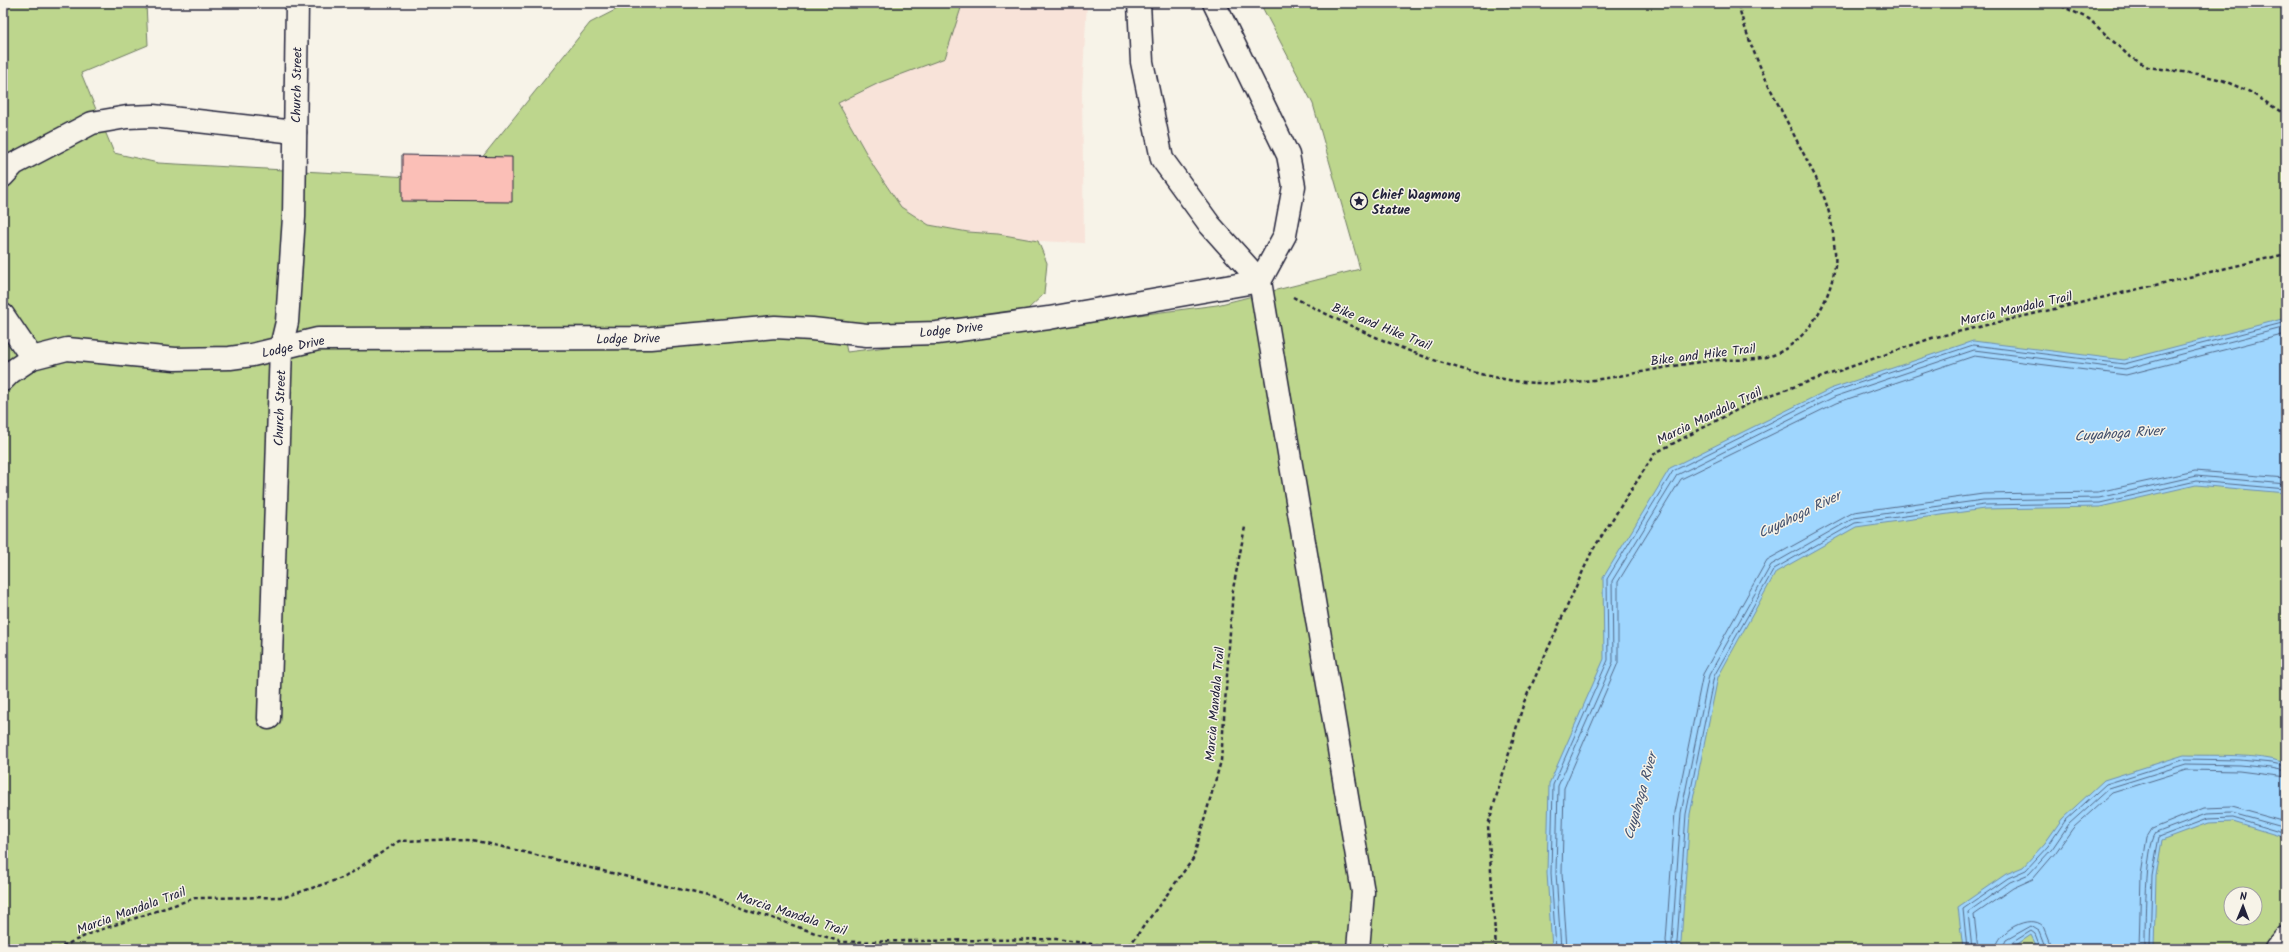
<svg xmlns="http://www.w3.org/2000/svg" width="2289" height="952" viewBox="0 0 2289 952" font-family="Kalam,sans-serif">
	<rect width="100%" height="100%" fill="#f7f3e8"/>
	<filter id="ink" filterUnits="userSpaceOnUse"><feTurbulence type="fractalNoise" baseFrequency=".025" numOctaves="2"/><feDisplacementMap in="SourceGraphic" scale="8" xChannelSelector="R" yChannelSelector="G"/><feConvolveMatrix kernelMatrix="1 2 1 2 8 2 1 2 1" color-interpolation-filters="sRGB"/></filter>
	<g filter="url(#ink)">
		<path fill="#f8e3d9" d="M958,3H1087L1082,91L1084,243L1038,241L998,234L968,232L929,225L901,207L874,167L838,103L881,82L961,8Z"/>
		<path fill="#bdd68d" stroke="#707c64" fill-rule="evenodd" d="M3,3H146L148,45L81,73L114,153L158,163L464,180L590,23L629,3H958L961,8L945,58L881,82L838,103L874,167L901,207L929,225L968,232L998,234L1038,241L1047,263L1044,294L1028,309L893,328L842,327L847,352L1217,305L1360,269L1313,104L1260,3H2286V949H3ZM2231,894H2255V918H2231Z"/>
		<g fill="#9fd6fe" stroke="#6d8eb0">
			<path d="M2286,318V493L2196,485L2100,507L1984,509L1856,527L1776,572L1718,677L1690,814L1681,942L1683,949H1552L1547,873L1549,784L1604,659L1603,578L1670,468L1830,389L1973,341L2124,360Z"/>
			<path d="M2184,755C2218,756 2254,753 2286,763V838L2233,822L2208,823L2162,840L2156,876L2154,949H2038L2031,935L2010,949H1963L1958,907L2006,874L2023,867L2045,843L2062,819L2104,780Z"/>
		</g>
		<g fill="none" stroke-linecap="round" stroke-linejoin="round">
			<g stroke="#546a89" stroke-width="1">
				<path d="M1556,949L1551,873L1553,785L1608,660L1607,579L1673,471L1832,392L1973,345L2124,364L2286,322"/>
				<path d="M1561,949L1556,873L1558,786L1613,662L1612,581L1677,475L1834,397L1974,350L2125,369L2286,327"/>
				<path d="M1567,949L1562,873L1564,788L1618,663V582L1681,479L1836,403L1974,356L2126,375L2286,334"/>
				<path d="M1668,949L1666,941L1675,812L1703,674L1767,560L1854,512L1983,494L2098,492L2195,471L2286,478"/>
				<path d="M1674,949L1672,942L1681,813L1709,675L1771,565L1854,518L1983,500L2099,498L2196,476L2286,484"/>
				<path d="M1679,949L1677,942L1686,814L1714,676L1774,569L1855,523L1984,505L2100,503L2196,481L2286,489"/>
				<path d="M1967,949L1963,909L2008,878L2026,870L2048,846L2065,821L2106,784L2185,759L2240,760L2272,763L2286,766"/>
				<path d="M1972,949L1968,912L2010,882L2029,874L2052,849L2069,824L2109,788L2186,764L2240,765L2271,768L2286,771"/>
				<path d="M1978,949L1974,915L2013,888L2033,879L2056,852L2073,828L2112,793L2186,770L2239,771L2286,777"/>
				<path d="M1996,949C1997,931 2030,913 2043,926L2052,949"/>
				<path d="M2002,949L2006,940L2031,926L2039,931L2046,949"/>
				<path d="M2008,949L2010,944L2031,931L2035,934L2041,949"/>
				<path d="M2139,949L2141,875L2147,837L2152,829L2204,808L2232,807L2286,822"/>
				<path d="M2145,949C2145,928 2145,847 2156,833L2206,814L2232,813L2286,828"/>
				<path d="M2150,949L2152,876L2159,837L2207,819L2233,818L2286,834"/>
			</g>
		</g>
		<path fill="#fbbfb7" stroke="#22223b" d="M402,155L512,157V202L402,201Z"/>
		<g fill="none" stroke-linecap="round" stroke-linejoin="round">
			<g stroke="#22223b" stroke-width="25">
				<g id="minor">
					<path d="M1139,3L1142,62L1162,159L1210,225L1260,281"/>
					<path d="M1214,3L1288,155L1294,186L1285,235L1260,281L1363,892L1358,949"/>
					<path d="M3,176L14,164L92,123L127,117L153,116L295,132"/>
					<path d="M3,315L32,358"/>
					<path d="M3,380L11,372L32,358L67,349L175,359L230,358L252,355L318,339L651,338L775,327L812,329L867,335L937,333L1049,318L1260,281"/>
					<path d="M269,718L281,347L287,322L294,217L297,3"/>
					<path d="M2276,949L2286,937"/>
				</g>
			</g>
			<g stroke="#22223b" stroke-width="2.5" stroke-dasharray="4 3" stroke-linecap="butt">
				<path d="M2055,3L2089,19L2129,56L2148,67L2197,74L2222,80L2250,92L2286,115"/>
				<path d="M1293,297C1358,331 1442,370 1515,381C1579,390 1643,369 1707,361C1729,358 1757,363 1778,353C1810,337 1830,300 1835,266C1836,259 1835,251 1834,243C1831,200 1813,173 1794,135C1772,93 1749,49 1738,3"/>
				<path d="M56,949L94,932L195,898L285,897L345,877L399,841L469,839L712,897L841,942L1056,939L1127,949L1193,859L1221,761L1233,589L1245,527"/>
				<path d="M1496,949L1488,825L1524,702L1592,551L1655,453L1754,401L1932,338L2286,254"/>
			</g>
			<use href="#minor" stroke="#f7f3e8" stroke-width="22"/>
		</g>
	</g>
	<defs>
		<g id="sight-ring" transform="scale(0.9)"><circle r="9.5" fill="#f7f3e8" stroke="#22223b" stroke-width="1.5"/><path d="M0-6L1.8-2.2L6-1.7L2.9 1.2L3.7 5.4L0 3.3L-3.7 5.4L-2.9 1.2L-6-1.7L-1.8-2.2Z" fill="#22223b"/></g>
	</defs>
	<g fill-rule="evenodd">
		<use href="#sight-ring" x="1359" y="201"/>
	</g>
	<g text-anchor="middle" stroke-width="3" stroke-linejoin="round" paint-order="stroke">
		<g font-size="13" fill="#22223b" stroke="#f7f3e8">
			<text transform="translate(296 85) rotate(-89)" y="5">Church Street</text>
			<text transform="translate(2016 308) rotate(-13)" y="5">Marcia Mandala Trail</text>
			<text transform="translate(1382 326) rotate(22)" y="5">Bike and Hike Trail</text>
			<text transform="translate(951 329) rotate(-6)" y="5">Lodge Drive</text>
			<text transform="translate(628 338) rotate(-1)" y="5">Lodge Drive</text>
			<text transform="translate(293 346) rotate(-12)" y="5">Lodge Drive</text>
			<text transform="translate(1703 354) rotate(-7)" y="5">Bike and Hike Trail</text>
			<text transform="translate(279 408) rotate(-88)" y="5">Church Street</text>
			<text transform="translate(1709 415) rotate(-26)" y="5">Marcia Mandala Trail</text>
			<text transform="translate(1214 704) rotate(-85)" y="5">Marcia Mandala Trail</text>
			<text transform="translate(131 910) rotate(-20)" y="5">Marcia Mandala Trail</text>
			<text transform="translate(792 913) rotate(18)" y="5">Marcia Mandala Trail</text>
		</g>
		<g font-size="13" font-weight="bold" fill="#22223b" stroke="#f7f3e8" text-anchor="start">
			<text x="1372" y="199">Chief Wagmong<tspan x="1372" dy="15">Statue</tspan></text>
		</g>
		<g font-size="14" font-style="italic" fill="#414f6c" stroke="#f7f3e8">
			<text transform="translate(2119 433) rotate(-4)" y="5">Cuyahoga River</text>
			<text transform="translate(1799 514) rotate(-26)" y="5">Cuyahoga River</text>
			<text transform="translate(1640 796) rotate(-74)" y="5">Cuyahoga River</text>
		</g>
	</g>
	<rect width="2289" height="952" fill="none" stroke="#f7f3e8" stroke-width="16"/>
	<rect x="8" y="8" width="2273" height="936" fill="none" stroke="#22223b" stroke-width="1.5" filter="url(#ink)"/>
	<g transform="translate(2243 906) rotate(1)"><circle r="19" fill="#f7f3e8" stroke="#a29fa3"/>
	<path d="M0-3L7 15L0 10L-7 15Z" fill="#22223b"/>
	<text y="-6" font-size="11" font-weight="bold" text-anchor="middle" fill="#22223b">N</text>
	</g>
</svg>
